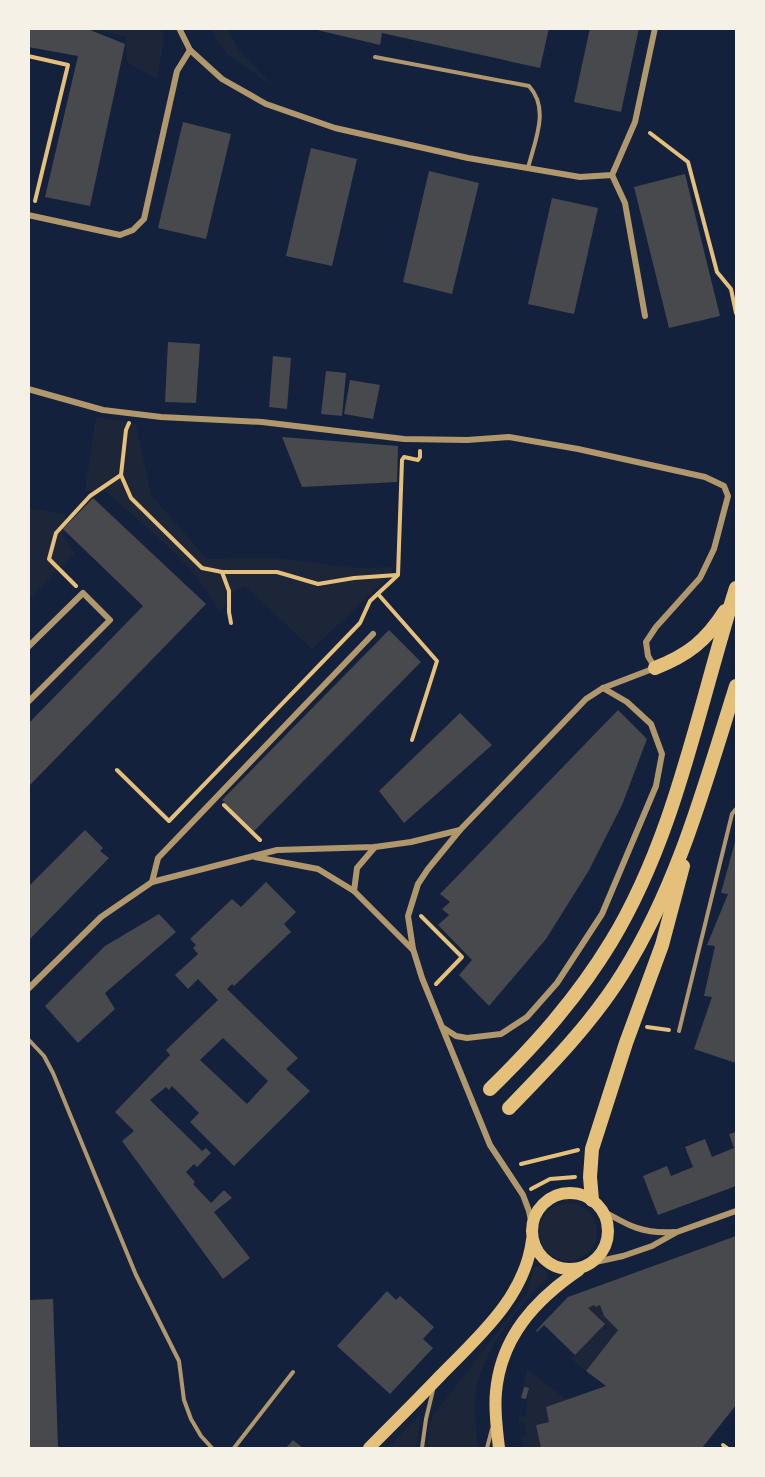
<svg xmlns="http://www.w3.org/2000/svg" width="765" height="1477" viewBox="0 0 765 1477" font-family="Georgia,serif">
	<rect width="100%" height="100%" fill="#14213d"/>
	<g fill="#1d2539">
		<path d="M94,29H161L164,37L157,79L127,62L126,37Z"/>
		<path d="M210,29H229L237,48L274,87L227,54Z"/>
		<path d="M96,417L136,424L151,495L207,559L274,558L357,568L394,567L386,580L312,649L245,586L233,592L219,613C199,567 143,525 105,491H85Z"/>
		<path d="M29,507L66,515L63,536L75,553L29,599Z"/>
		<circle cx="568" cy="1232" r="29"/>
		<path d="M539,1266L548,1273V1277C518,1306 479,1354 475,1398C473,1415 477,1432 478,1448H428L429,1428L433,1416L527,1294L534,1267Z"/>
		<path d="M594,1305L596,1307L600,1305L604,1316L618,1330L586,1371L571,1359L603,1326L606,1329L608,1328L588,1308Z"/>
		<path d="M527,1369L567,1400L549,1422L536,1425L541,1448H524L522,1437L527,1436L524,1421L519,1422V1416H525L529,1388L524,1387Z"/>
		<path d="M421,1414L416,1448H387Z"/>
	</g>
	<g fill="#48494c" fill-rule="evenodd">
		<path d="M28,28H85L125,44L90,206L45,197L78,56L28,47Z"/>
		<path d="M309,28H549L540,68L382,33L380,45Z"/>
		<path d="M590,28H639L621,112L574,102Z"/>
		<path d="M183,122L231,134L206,239L158,228Z"/>
		<path d="M311,148L357,159L332,266L286,256Z"/>
		<path d="M429,171L479,183L452,294L403,282Z"/>
		<path d="M685,174L720,316L669,328L634,187Z"/>
		<path d="M552,198L598,208L574,314L528,304Z"/>
		<path d="M168,342L200,344L196,403L165,402Z"/>
		<path d="M273,356L291,358L287,409L269,407Z"/>
		<path d="M326,371L346,373L342,416L321,414Z"/>
		<path d="M350,380L380,385L373,419L344,414Z"/>
		<path d="M282,437L398,446L397,482L302,487Z"/>
		<path d="M93,498L206,604L28,787V724L143,606L63,529Z"/>
		<path d="M389,630L421,662L254,831L222,800Z"/>
		<path d="M618,710L647,739L622,805L588,872L546,939L489,1006L459,975L472,960L438,925L449,915L442,909L450,902L440,894Z"/>
		<path d="M460,713L492,745L404,823L379,791Z"/>
		<path d="M85,830L103,848L100,851L109,858L28,941V887Z"/>
		<path d="M736,838V1063L694,1049L712,997L704,996L715,946L707,945L728,894L721,893Z"/>
		<path d="M266,882L296,912L284,924L291,932L234,986L232,984L227,989L298,1058L286,1069L310,1091L234,1166L190,1122L199,1113L172,1086L169,1090L166,1087L150,1100L202,1151L206,1148L211,1153L197,1167L194,1164L186,1172L195,1182L193,1184L211,1203L224,1190L232,1198L214,1212L250,1258L223,1279L122,1141L134,1131L115,1112L170,1055L166,1050L218,1000L198,979L188,989L175,975L198,954L193,948L196,945L190,939L232,899L241,907ZM223,1038L268,1081L247,1104L200,1060Z"/>
		<path d="M159,914L176,932L105,993L115,1009L78,1043L45,1006L105,946Z"/>
		<path d="M736,1132V1186L658,1215L643,1176L667,1166L671,1176L693,1167L685,1147L705,1139L712,1157L734,1148L729,1134Z"/>
		<path d="M736,1236V1405L702,1448H541L536,1425L549,1422L546,1407L606,1386L586,1371L618,1330L604,1316L600,1305L596,1307L594,1305L588,1308L605,1324L575,1355L544,1325L537,1332L536,1331L543,1323L568,1297Z"/>
		<path d="M387,1291L396,1300L400,1296L434,1327L423,1339L433,1348L390,1394L337,1346Z"/>
		<path d="M53,1299L58,1448H28V1300Z"/>
		<path d="M524,1387L529,1388L526,1399L521,1398Z"/>
		<path d="M293,1440L303,1448H286Z"/>
	</g>
	<g fill="none" stroke-linecap="round" stroke-linejoin="round">
		<g stroke="#e5c07b" stroke-width="4">
			<path d="M28,56L68,65L35,201"/>
			<path d="M650,133L688,162L717,272L731,289L736,313"/>
			<path d="M129,423L126,430L121,475L131,498L202,568L222,572H277L318,584L354,578L397,575"/>
			<path d="M222,572L229,591V612L231,623"/>
			<path d="M76,586L49,559L56,533L90,496L121,475"/>
			<path d="M378,594L437,661L412,740"/>
			<path d="M117,770L169,821L360,623L370,601L398,575L402,460L404,457L418,460L420,457V451"/>
			<path d="M224,805L260,840"/>
			<path d="M421,916L462,957L436,984"/>
			<path d="M647,1027L669,1030"/>
			<path d="M521,1164L578,1150"/>
			<path d="M531,1189L550,1179L575,1177"/>
			<path d="M723,1445L727,1448"/>
		</g>
		<g stroke="#b1986c" stroke-width="4">
			<path d="M375,57L529,86C550,109 535,140 528,168"/>
			<path d="M679,1031L732,814L736,809"/>
			<path d="M28,1039L44,1056L53,1073L136,1275L179,1361L184,1400L191,1419L201,1436L212,1448"/>
			<path d="M234,1448L293,1372"/>
			<path d="M422,1448L426,1419L433,1390"/>
			<path d="M487,1448L492,1429"/>
		</g>
		<g stroke="#b1986c" stroke-width="6">
			<path d="M179,28L190,50L222,79L266,104L335,128L468,158L580,177L612,175L635,122L655,28"/>
			<path d="M612,175L625,203L645,316"/>
			<path d="M28,215L120,235L133,230L144,219L177,71L190,50"/>
			<path d="M28,389L103,410L161,417L262,422L404,439L467,440L509,437L578,449L705,477L724,486L728,496L714,549L700,578L656,627L646,642L648,656L655,668L603,688L586,699L460,830L428,869L418,884L408,916L413,949L422,978L490,1145L523,1195L529,1211L532,1225"/>
			<path d="M28,647L83,593L110,620L28,702"/>
			<path d="M255,857L318,869L354,891L412,949"/>
			<path d="M152,882L158,858L373,634"/>
			<path d="M354,891L357,868L375,847"/>
			<path d="M28,989L101,917L152,882L277,850L375,847L411,842L460,830"/>
			<path d="M442,1027L456,1036L467,1038L501,1034L527,1017L557,983L602,914L656,786L662,754L651,724L627,702L603,688"/>
			<path d="M603,1211C629,1226 643,1234 674,1232"/>
			<path d="M591,1263L623,1256L652,1246L677,1232L736,1211"/>
		</g>
		<g stroke="#e5c07b" stroke-width="12">
			<circle cx="570" cy="1231" r="38"/>
			<path d="M369,1448C393,1424 417,1400 440,1376C478,1337 525,1297 532,1240"/>
			<path d="M499,1448C497,1430 494,1411 496,1392C501,1337 535,1300 579,1270"/>
		</g>
		<g stroke="#e5c07b" stroke-width="14">
			<path d="M655,668C688,655 706,641 725,611"/>
			<path d="M490,1089C536,1044 577,998 611,942C676,835 698,707 736,588"/>
			<path d="M509,1108C550,1066 592,1023 623,973C678,885 705,784 736,686"/>
			<path d="M592,1200L590,1177L592,1149L626,1043L662,945L683,866"/>
		</g>
	</g>
	<rect width="765" height="1477" fill="none" stroke="#f6f1e7" stroke-width="60"/>
</svg>
